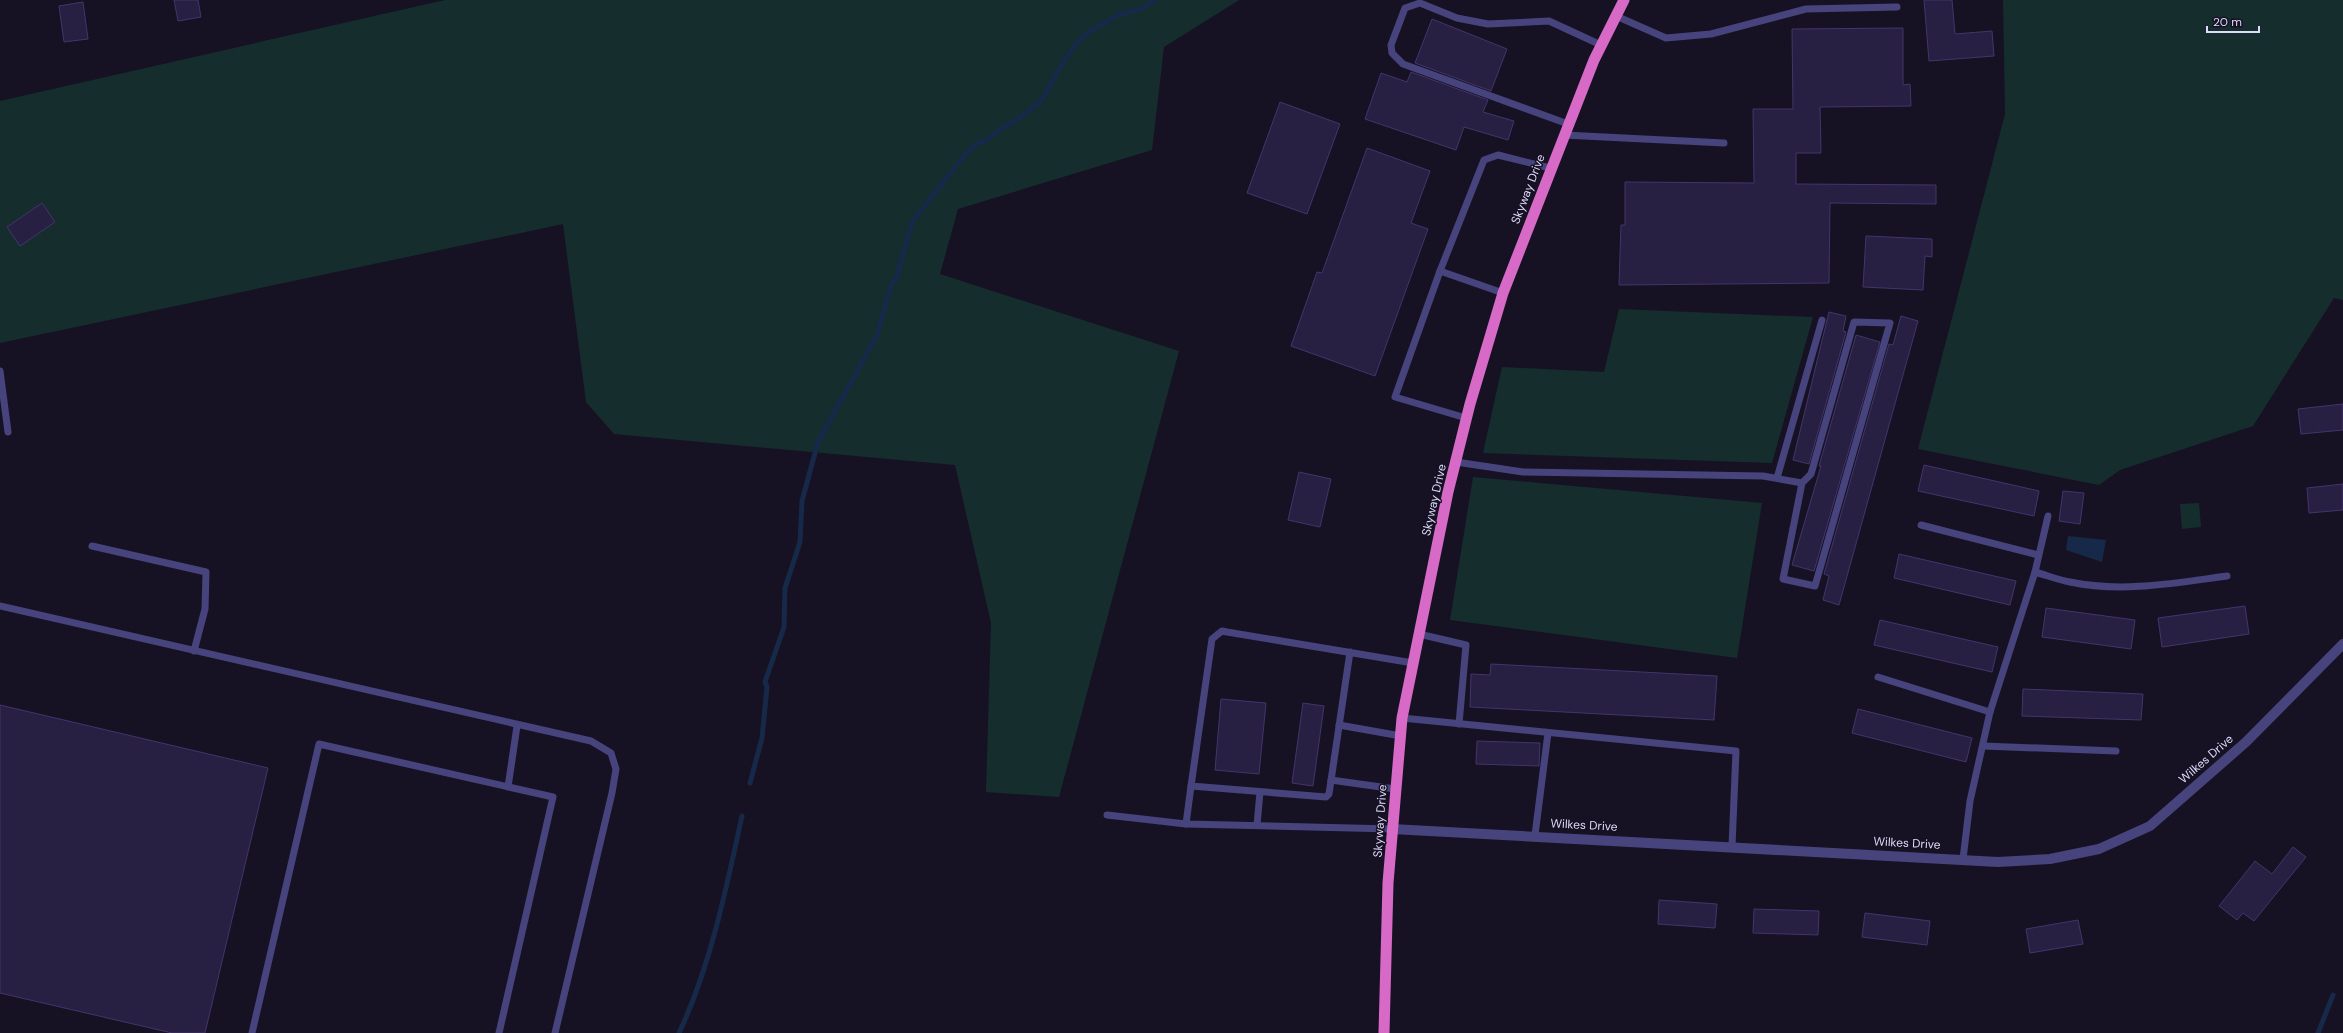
<svg xmlns="http://www.w3.org/2000/svg" width="2343" height="1033" viewBox="0 0 2343 1033" font-family="'DM Sans',sans-serif">
	<rect width="100%" height="100%" fill="#161224"/>
	<g fill="#162d2d">
		<path d="M445,0H1239L1164,47L1152,150L958,209L940,274L1179,351L1059,797L986,792L991,623L955,465L614,434L586,402L563,224L0,343V101Z"/>
		<path d="M2003,0H2343V300L2334,298L2253,426L2120,470L2099,485L1918,449L2005,114Z"/>
		<path d="M1619,309L1813,317L1772,463L1483,453L1502,367L1604,372Z"/>
		<path d="M1473,477L1762,503L1737,658L1450,620Z"/>
		<path d="M2199,503L2201,527L2182,529L2180,504Z"/>
	</g>
	<path fill="#172948" d="M2068,536L2106,540L2102,562L2066,550Z"/>
	<g fill="none" stroke-linecap="round" stroke-linejoin="round">
		<g stroke="#172948" stroke-width="5">
			<path d="M750,783L762,738L767,687L765,682L784,627L785,588L800,542L802,501L818,442L877,335L892,282L896,279L912,222L967,152L979,142L985,141L1008,124L1014,122L1042,100L1063,62L1078,42L1089,32L1118,15L1143,8L1155,0"/>
			<path d="M679,1033C711,965 726,889 742,816"/>
			<path d="M2318,1033L2333,995"/>
		</g>
	</g>
	<g fill="#282042" stroke="#42356b">
		<path d="M174,0H198L201,17L178,21Z"/>
		<path d="M1924,0H1952L1955,34L1992,31L1994,56L1929,61Z"/>
		<path d="M83,2L88,39L64,42L59,6Z"/>
		<path d="M1432,19L1507,49L1491,91L1415,63Z"/>
		<path d="M1903,28V85L1910,84L1911,106L1820,107L1821,153H1796V184L1936,185V204L1830,203L1829,283L1619,285L1621,225H1625V182L1754,183L1753,109H1793L1792,29Z"/>
		<path d="M1411,72L1488,100L1483,112L1514,121L1508,140L1464,127L1456,150L1365,119L1381,73L1407,82Z"/>
		<path d="M1280,102L1340,124L1307,214L1247,193Z"/>
		<path d="M1367,148L1430,171L1411,223L1428,229L1375,376L1291,346L1317,272L1322,273Z"/>
		<path d="M42,203L55,222L20,246L7,227Z"/>
		<path d="M1866,236L1932,239V257L1925,256L1923,290L1863,287Z"/>
		<path d="M1829,312L1846,316L1843,331L1846,332L1809,464L1793,460Z"/>
		<path d="M1901,316L1918,321L1839,605L1823,600L1829,576L1824,574L1889,344L1893,345Z"/>
		<path d="M1856,335L1880,342L1814,571L1792,565L1821,466H1819Z"/>
		<path d="M2343,404V430L2301,434L2298,409Z"/>
		<path d="M1924,465L2039,491L2034,516L1918,491Z"/>
		<path d="M1299,472L1331,479L1320,527L1288,520Z"/>
		<path d="M2343,484V510L2309,513L2307,488Z"/>
		<path d="M2063,491L2084,493L2080,524L2059,521Z"/>
		<path d="M1899,554L2016,581L2010,605L1894,578Z"/>
		<path d="M2245,606L2249,634L2162,647L2158,618Z"/>
		<path d="M2046,608L2135,620L2131,649L2042,637Z"/>
		<path d="M1880,620L1998,647L1992,672L1874,645Z"/>
		<path d="M1491,664L1717,676L1714,720L1470,707L1471,674L1490,675Z"/>
		<path d="M2023,689L2143,694L2141,720L2022,716Z"/>
		<path d="M1221,699L1266,703L1259,774L1215,770Z"/>
		<path d="M1303,703L1324,706L1313,786L1292,783Z"/>
		<path d="M0,705L268,768L205,1033H172L0,993Z"/>
		<path d="M1858,709L1972,738L1966,762L1852,733Z"/>
		<path d="M1477,741L1540,743L1539,766L1476,764Z"/>
		<path d="M2293,847L2306,857L2254,921L2243,913L2237,920L2219,906L2255,861L2272,874Z"/>
		<path d="M1659,900L1717,904L1715,928L1658,924Z"/>
		<path d="M1754,909L1819,911L1818,935L1753,933Z"/>
		<path d="M1865,913L1930,921L1927,945L1862,937Z"/>
		<path d="M2078,920L2083,944L2030,953L2026,929Z"/>
	</g>
	<g fill="none" stroke-linecap="round" stroke-linejoin="round">
		<g stroke="#47437d" stroke-width="7">
			<path d="M1616,16L1666,38L1711,34L1806,9L1897,7"/>
			<path d="M1568,124L1403,64L1392,53L1391,45L1405,8L1420,3L1457,18L1488,24L1549,21L1601,45"/>
			<path d="M1564,135L1724,143"/>
			<path d="M1440,271L1503,293"/>
			<path d="M0,371L8,432"/>
			<path d="M1466,418L1395,397L1440,271L1484,160L1498,155L1550,168"/>
			<path d="M1456,462L1523,472L1763,476L1802,483L1783,579L1815,586L1890,323L1854,322L1811,474L1802,483"/>
			<path d="M1777,478L1822,320"/>
			<path d="M1921,525L2038,555"/>
			<path d="M92,546L206,572L205,609L194,651"/>
			<path d="M2035,572C2046,575 2058,580 2070,582C2122,593 2175,583 2227,576"/>
			<path d="M0,606L591,741L611,753L616,769L612,793L555,1033"/>
			<path d="M1419,634L1466,645L1459,724"/>
			<path d="M1350,652L1329,794L1326,797L1191,786L1212,639L1222,631L1227,632L1413,663"/>
			<path d="M1878,677L1990,712"/>
			<path d="M1402,718L1736,751L1732,846"/>
			<path d="M1339,725L1401,736"/>
			<path d="M1983,746L2116,751"/>
			<path d="M1331,780L1395,789"/>
			<path d="M508,787L517,726"/>
			<path d="M1107,815L1186,824L1392,829"/>
			<path d="M1186,824L1191,786"/>
			<path d="M1257,825L1260,792"/>
			<path d="M1535,835L1548,733"/>
			<path d="M1963,859L1970,801L1990,712L2035,572L2048,516"/>
			<path d="M252,1033L319,744L553,797L499,1033"/>
		</g>
		<path stroke="#47437d" stroke-width="10" d="M1392,829L1998,862L2050,859L2099,849L2150,826L2246,742L2343,644"/>
		<path stroke="#d66ac6" stroke-width="11" d="M1384,1033L1388,883L1402,718L1448,492L1470,404L1503,293L1594,60L1624,0"/>
	</g>
	<g text-anchor="middle" stroke-width="3" stroke-linejoin="round" paint-order="stroke">
		<g font-size="12" fill="#dedafa" stroke="#161224">
			<text transform="translate(1528 189) rotate(-69)" y="4">Skyway Drive</text>
			<text transform="translate(1434 500) rotate(-77)" y="4">Skyway Drive</text>
			<text transform="translate(2206 759) rotate(-41)" y="4">Wilkes Drive</text>
			<text transform="translate(1380 821) rotate(-86)" y="4">Skyway Drive</text>
			<text transform="translate(1584 825) rotate(3)" y="4">Wilkes Drive</text>
			<text transform="translate(1907 843) rotate(3)" y="4">Wilkes Drive</text>
		</g>
	</g>
	<path d="M2207 26v6h52v-6" fill="none" stroke="#dedafa" stroke-width="2"/>
	<text x="2213" y="26" font-size="12" fill="#dedafa" stroke="#161224" stroke-width="3" paint-order="stroke">20 m</text>
</svg>
